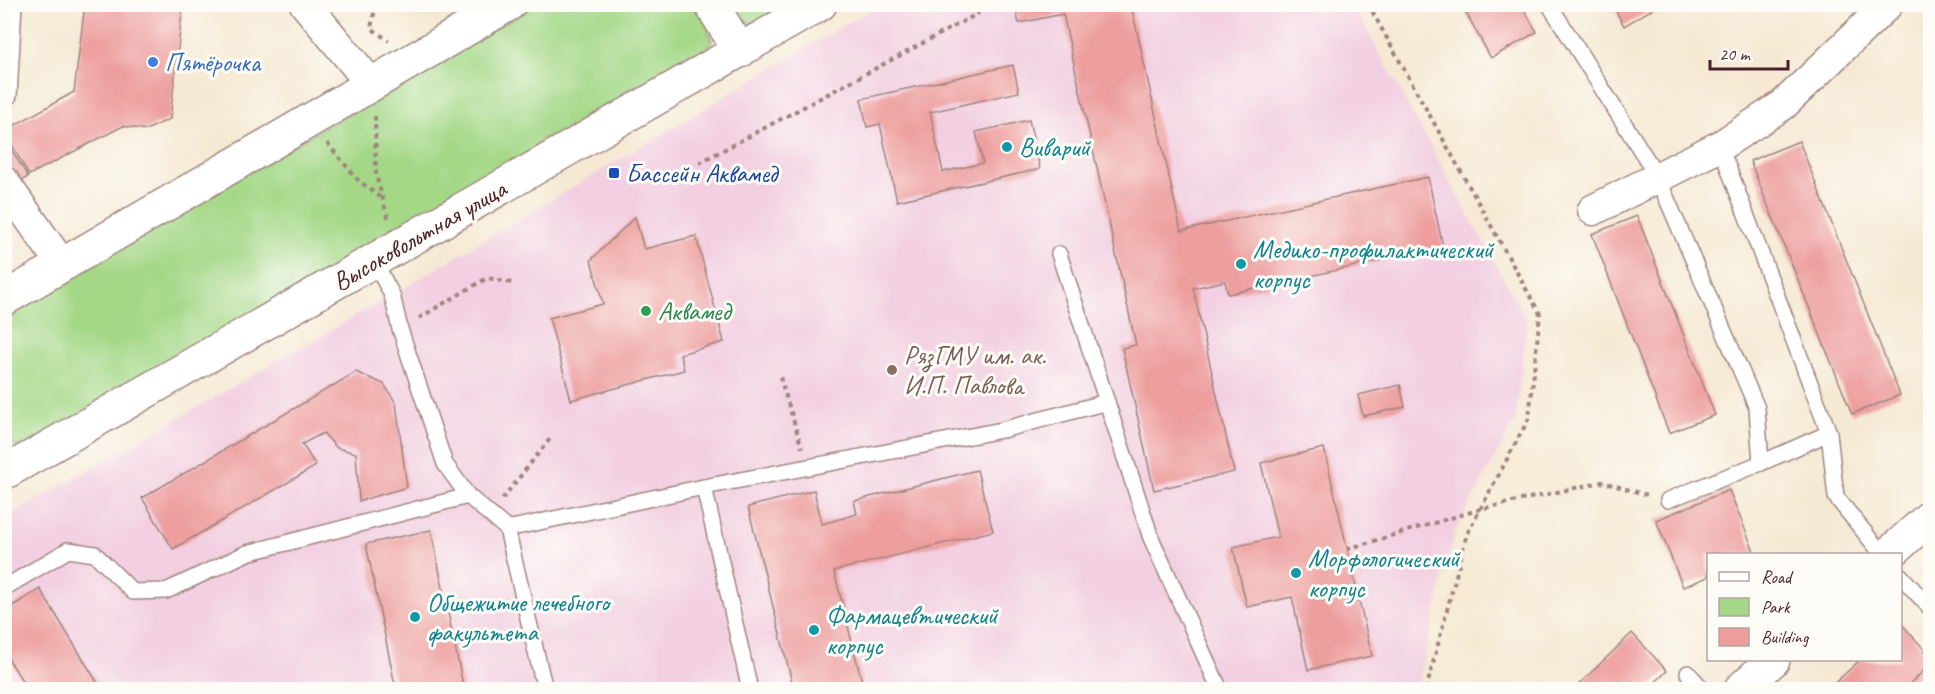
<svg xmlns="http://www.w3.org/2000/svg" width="1935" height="694" viewBox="0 0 1935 694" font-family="Caveat,sans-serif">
	<rect width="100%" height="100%" fill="#fdfcf7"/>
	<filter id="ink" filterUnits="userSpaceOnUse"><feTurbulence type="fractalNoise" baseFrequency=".0167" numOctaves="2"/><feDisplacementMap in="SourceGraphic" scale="12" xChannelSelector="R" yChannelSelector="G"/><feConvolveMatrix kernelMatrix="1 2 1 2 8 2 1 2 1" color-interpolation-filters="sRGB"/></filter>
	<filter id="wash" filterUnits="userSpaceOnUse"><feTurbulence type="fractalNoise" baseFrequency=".008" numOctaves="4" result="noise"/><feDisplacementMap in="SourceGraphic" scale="24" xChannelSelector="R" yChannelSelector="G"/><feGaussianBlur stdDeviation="1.35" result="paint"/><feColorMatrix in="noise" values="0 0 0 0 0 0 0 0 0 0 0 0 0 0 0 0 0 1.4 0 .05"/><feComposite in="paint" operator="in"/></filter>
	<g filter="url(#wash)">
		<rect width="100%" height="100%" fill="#f5e9d3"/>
		<path fill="#f2cfe1" d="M878,5H1353L1527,321L1516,419L1455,531L1417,689H5L4,519L392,295Z"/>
		<g fill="#a4d887" stroke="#777c59" stroke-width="1.5">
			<path d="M535,5H695L707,23L712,41L706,52L20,450L5,436L4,313Z"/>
			<path d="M729,5H796C770,20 750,37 729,5Z"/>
		</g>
		<g id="blocks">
			<g fill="#ed9e9d">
				<path d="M85,4H183L170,119L146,130L123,126L29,175L4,131L74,92Z"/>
				<path d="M1014,4H1131L1181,231L1428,177L1443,247L1228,294L1225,281L1193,288L1234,472L1154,490L1122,348L1136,345L1063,14L1019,23Z"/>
				<path d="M1461,4H1521L1537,32L1491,58Z"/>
				<path d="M1612,4H1661L1624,26Z"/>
				<path d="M1013,65L1019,92L930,112L943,172L983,163L976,132L1029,120L1040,169L897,201L880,124L867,127L861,99Z"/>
				<path d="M4,137L28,177L4,191Z"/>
				<path d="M1799,141L1900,395L1852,414L1750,161Z"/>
				<path d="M1637,216L1715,415L1669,433L1592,234Z"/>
				<path d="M635,217L644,249L696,236L724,342L680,354L684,370L571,400L549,318L603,304L591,260Z"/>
				<path d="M356,372L384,384L396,403L407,487L359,501L356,453L337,448L323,433L302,444L316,466L173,549L142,498Z"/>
				<path d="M1400,385L1405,407L1363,416L1358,395Z"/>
				<path d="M1324,448L1372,656L1308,670L1292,597L1247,607L1233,547L1278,537L1261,463Z"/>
				<path d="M977,470L993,531L834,571L864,690H794L748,507L814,490L822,524L857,514L854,501Z"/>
				<path d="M1729,490L1755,554H1708V577L1683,587L1656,520Z"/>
				<path d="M431,530L464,690H396L366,544Z"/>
				<path d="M40,589L102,690H28L4,652V611Z"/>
				<path d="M1900,622L1930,656V665L1903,690H1827L1860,660H1900Z"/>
				<path d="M1632,633L1667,671L1647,690H1573Z"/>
			</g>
		</g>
	</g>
	<g filter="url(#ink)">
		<use href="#blocks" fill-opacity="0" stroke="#a0847f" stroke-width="1.5"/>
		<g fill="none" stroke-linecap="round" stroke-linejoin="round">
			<g stroke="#a0847f" stroke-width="18">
				<g id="service">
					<path d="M1549,4L1657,176L1757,408L1761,463L1829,433"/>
					<path d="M4,100L9,96L14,4"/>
					<path d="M1720,146L1829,433L1836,497L1882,554"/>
					<path d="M1059,254L1151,538L1220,690"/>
					<path d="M374,261L392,295L400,329L445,464L468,496L507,529L545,690"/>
					<path d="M1668,500L1761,463"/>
					<path d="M507,529L704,487"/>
					<path d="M1900,575L1930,608"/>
					<path d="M4,588L68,550L95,554L133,592L166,591L247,553L468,496"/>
					<path d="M1688,673L1703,690"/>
					<path d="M750,690L704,487L1002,430L1107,402"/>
				</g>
			</g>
			<g stroke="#a0847f" stroke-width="33">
				<g id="minor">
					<path d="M305,4L372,85"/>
					<path d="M4,182L63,266"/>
					<path d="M1593,210L1720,146L1783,105L1888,4"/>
				</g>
			</g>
			<g stroke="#a0847f" stroke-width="36">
				<g id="tertiary">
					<path d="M711,4L740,51"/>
					<path d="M4,299L509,4"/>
					<path d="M4,473L820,4"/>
					<path d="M1889,554L1930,517"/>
					<path d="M1740,690L1773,660"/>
				</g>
			</g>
			<g stroke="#a0847f" stroke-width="4" stroke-dasharray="4.5 4.5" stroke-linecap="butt">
				<path d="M376,4L371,28L389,41"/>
				<path d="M1368,4L1540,314L1529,418L1467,534L1426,690"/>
				<path d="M375,116L376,175L388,218"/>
				<path d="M327,143L358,180L380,197"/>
				<path d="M699,163L979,13"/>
				<path d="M419,318L487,278L512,283"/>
				<path d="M780,377L802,448"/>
				<path d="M502,499L550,439"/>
				<path d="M1347,549L1481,509L1602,482L1651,496"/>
			</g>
			<use href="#service" stroke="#fff" stroke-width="15"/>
			<use href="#minor" stroke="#fff" stroke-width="30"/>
			<use href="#tertiary" stroke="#fff" stroke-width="33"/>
		</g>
	</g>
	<circle fill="#3f7fe0" stroke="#fdfcf7" stroke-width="2" cx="153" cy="62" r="6"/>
	<g fill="#0f9aa8" stroke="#fdfcf7" stroke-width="2">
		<circle cx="1007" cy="147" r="6"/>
		<circle cx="1241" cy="264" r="6"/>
		<circle cx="1296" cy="573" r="6"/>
		<circle cx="415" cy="617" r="6"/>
		<circle cx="814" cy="630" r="6"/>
	</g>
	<rect fill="#1a4fb4" stroke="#fdfcf7" stroke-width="2" x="608" y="167" width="12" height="12" rx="3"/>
	<circle fill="#2e9e5b" stroke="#fdfcf7" stroke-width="2" cx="646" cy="311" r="6"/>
	<circle fill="#8d6e63" stroke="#fdfcf7" stroke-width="2" cx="892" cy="370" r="6"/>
	<g text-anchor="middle" stroke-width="6" stroke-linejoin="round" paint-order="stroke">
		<g font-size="26" fill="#366cbe" stroke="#fdfcf7" text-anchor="start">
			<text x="165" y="71">Пятёрочка</text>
		</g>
		<g font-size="26" fill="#0d838f" stroke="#fdfcf7" text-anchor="start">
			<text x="1019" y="156">Виварий</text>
			<text x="1253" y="258">Медико-профилактический<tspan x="1253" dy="30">корпус</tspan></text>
			<text x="1308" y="567">Морфологический<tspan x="1308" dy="30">корпус</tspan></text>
			<text x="427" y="611">Общежитие лечебного<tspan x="427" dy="30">факультета</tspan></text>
			<text x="826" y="624">Фармацевтический<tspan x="826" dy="30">корпус</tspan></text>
		</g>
		<g font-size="26" fill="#164399" stroke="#fdfcf7" text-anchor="start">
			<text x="626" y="182">Бассейн Аквамед</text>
		</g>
		<g font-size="26" fill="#4a1f2b" stroke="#fdfcf7">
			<text transform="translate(419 235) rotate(-30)" y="9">Высоковольтная улица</text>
		</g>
		<g font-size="26" fill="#27864d" stroke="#fdfcf7" text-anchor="start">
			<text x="658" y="320">Аквамед</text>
		</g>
		<g font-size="26" fill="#785e54" stroke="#fdfcf7" text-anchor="start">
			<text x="904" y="364">РязГМУ им. ак.<tspan x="904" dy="30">И.П. Павлова</tspan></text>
		</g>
	</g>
	<rect width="1935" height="694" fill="none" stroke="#fdfcf7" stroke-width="24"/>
	<rect x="1707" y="553" width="195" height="108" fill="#fdfcf7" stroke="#b5a4a5" stroke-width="1.5"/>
	<rect x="1719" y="572" width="30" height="9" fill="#ffffff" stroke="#b5a4a5" stroke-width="1.5"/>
	<text x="1761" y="583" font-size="18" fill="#4a1f2b">Road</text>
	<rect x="1719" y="598" width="30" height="18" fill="#a4d887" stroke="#b5a4a5" stroke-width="1.5"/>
	<text x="1761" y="613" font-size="18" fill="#4a1f2b">Park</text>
	<rect x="1719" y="628" width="30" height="18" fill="#ed9e9d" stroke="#b5a4a5" stroke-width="1.5"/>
	<text x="1761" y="643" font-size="18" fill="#4a1f2b">Building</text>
	<path d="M1710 60v9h78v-9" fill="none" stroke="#4a1f2b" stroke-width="3"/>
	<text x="1719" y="60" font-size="18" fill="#4a1f2b" stroke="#fdfcf7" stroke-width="4.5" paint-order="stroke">20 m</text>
</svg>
